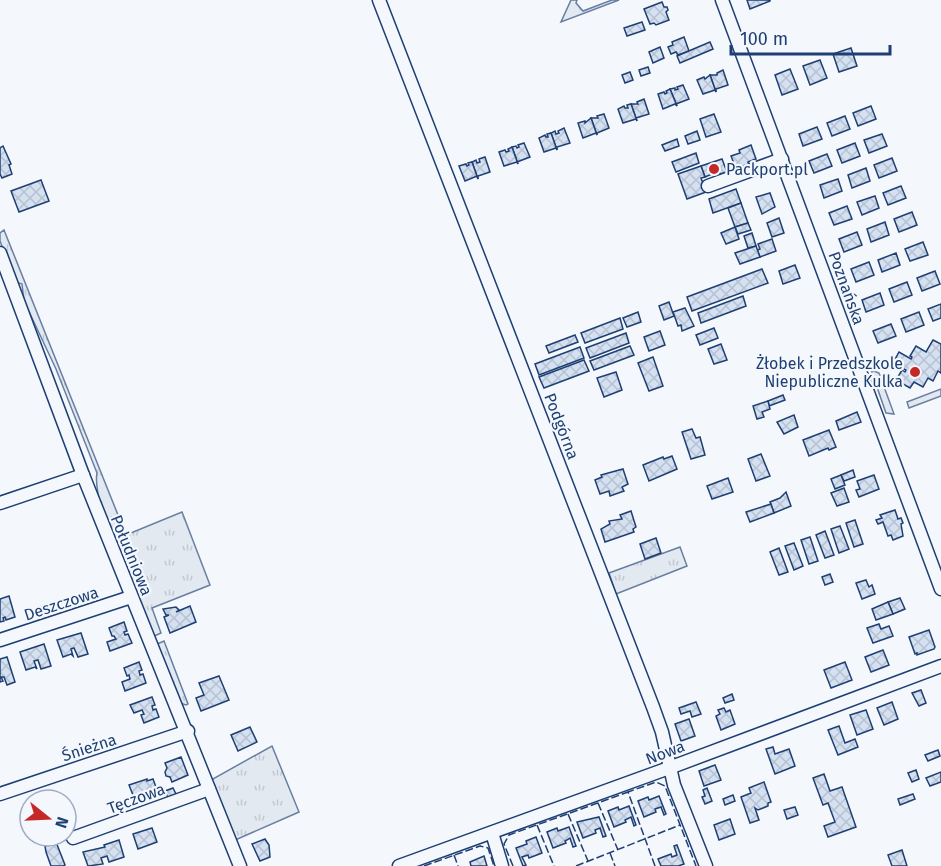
<svg xmlns="http://www.w3.org/2000/svg" width="941" height="866" viewBox="0 0 941 866" font-family="'Fira Sans',sans-serif">
	<defs>
		<pattern id="grass-tufts" width="24" height="20" patternUnits="userSpaceOnUse" patternTransform="scale(1.5)"><rect width="24" height="20" fill="#e3e9f0"/><path d="M3 7l-1-3M5 7V3M7 7l1-3M15 17l-1-3M17 17v-4M19 17l1-3" fill="none" stroke="#c2c9d1"/></pattern>
		<pattern id="building-cross-hatch" width="8" height="8" patternUnits="userSpaceOnUse" patternTransform="scale(1.5)"><rect width="8" height="8" fill="#d5e0f0"/><path d="M0 0l8 8M0 8l8-8" fill="none" stroke="#b6c1d1"/></pattern>
	</defs>
	<rect width="100%" height="100%" fill="#f4f7fb"/>
	<g fill="url(#grass-tufts)" stroke="#687fa3" stroke-width="1.5">
		<path d="M571,0H577L576,3L583,11L612,0H619L561,22Z"/>
		<path d="M4,230L126,535L182,512L210,585L152,608L161,633L152,637C138,603 91,504 97,473L56,369L24,301L22,284L16,282L0,241V233Z"/>
		<path d="M680,547L687,566L616,594L609,573Z"/>
		<path d="M164,641L188,704L186,705L180,703L155,645Z"/>
		<path d="M272,746L299,812L233,841L211,780Z"/>
	</g>
	<g fill="#e3e8f0" stroke="#687fa3" stroke-width="1.5">
		<path d="M871,370L879,373L894,414L886,413Z"/>
		<path d="M941,389V396L909,408L907,402Z"/>
	</g>
	<g fill="url(#building-cross-hatch)" stroke="#1d3f73" stroke-width="1.5">
		<path d="M747,0H770V1L750,9Z"/>
		<path d="M662,2L664,7H667L668,10L666,12L669,20L656,25L654,23L650,24L644,9Z"/>
		<path d="M642,22L645,30L627,36L624,28Z"/>
		<path d="M684,37L689,51L678,55L676,52L671,54L668,47L673,45L672,42Z"/>
		<path d="M710,42L713,49L680,63L677,56Z"/>
		<path d="M660,47L664,58L653,63L649,52Z"/>
		<path d="M851,48L857,66L839,72L833,54Z"/>
		<path d="M820,60L827,78L810,85L803,66Z"/>
		<path d="M648,67L650,73L641,76L639,70Z"/>
		<path d="M790,69L798,89L782,95L775,75Z"/>
		<path d="M723,70L728,85L716,89V92L710,75H717V73Z"/>
		<path d="M630,72L633,80L625,83L622,75Z"/>
		<path d="M710,75L716,92L715,90L703,94L697,80L704,77L705,79Z"/>
		<path d="M683,85L689,99L676,104L677,106L670,89L675,88V90L678,89L677,87Z"/>
		<path d="M670,89L677,106L675,104L663,109L658,94L664,92L665,94L667,93L666,91Z"/>
		<path d="M644,99L649,114L636,118L637,121L631,104H638L637,102Z"/>
		<path d="M631,104L637,121L636,119L623,123L618,109L624,106L625,108H628L627,105Z"/>
		<path d="M871,106L876,119L858,126L853,113Z"/>
		<path d="M604,114L609,128L597,133V135L591,118H598L597,116Z"/>
		<path d="M714,114L721,132L706,137L700,119Z"/>
		<path d="M845,116L850,129L832,136L827,123Z"/>
		<path d="M591,118L597,135L596,133L583,138L578,123L585,121V123Z"/>
		<path d="M817,127L822,139L803,146L799,134Z"/>
		<path d="M564,128L570,143L557,147V150L551,133L555,131L556,134L559,133L558,131Z"/>
		<path d="M697,131L700,140L688,144L685,136Z"/>
		<path d="M551,133L557,150L556,148L544,152L539,138L545,135L546,137H548L547,134Z"/>
		<path d="M882,134L887,146L869,153L864,140Z"/>
		<path d="M677,139L679,146L665,151L662,145Z"/>
		<path d="M524,143L530,157L517,162L518,164L512,147L516,146L517,148L519,147L518,145Z"/>
		<path d="M855,143L860,156L842,163L837,150Z"/>
		<path d="M751,145L756,159L748,162L749,166L737,171L731,156L740,153L739,150Z"/>
		<path d="M3,146L11,164L9,165L12,174L2,178L0,174V148Z"/>
		<path d="M512,147L518,164L517,162L504,166L499,152L505,150L506,152L509,151L508,149Z"/>
		<path d="M696,153L699,163L676,172L672,162Z"/>
		<path d="M827,154L832,166L814,173L809,161Z"/>
		<path d="M485,157L490,172L478,176V179L472,162L476,160L477,163L480,162L479,159Z"/>
		<path d="M892,158L897,171L879,178L874,165Z"/>
		<path d="M722,159L727,172L720,174L719,171L705,177L701,166Z"/>
		<path d="M472,162L478,179L477,176L465,181L459,166L466,164L467,166L469,165L468,163Z"/>
		<path d="M701,166L705,177L701,178L706,192L687,199L678,174Z"/>
		<path d="M866,168L870,181L852,188L848,175Z"/>
		<path d="M838,179L842,191L824,198L820,185Z"/>
		<path d="M41,180L49,201L19,212L11,191Z"/>
		<path d="M901,186L906,198L888,205L883,193Z"/>
		<path d="M736,189L741,203L713,213L709,199Z"/>
		<path d="M770,193L775,207L762,214L756,197Z"/>
		<path d="M875,196L879,208L862,215L857,202Z"/>
		<path d="M741,203L748,223L735,227L728,208Z"/>
		<path d="M847,206L852,219L834,225L829,213Z"/>
		<path d="M912,212L917,225L899,232L894,219Z"/>
		<path d="M779,218L784,233L772,237L767,223Z"/>
		<path d="M885,222L889,235L871,242L867,229Z"/>
		<path d="M748,223L751,230L738,234L735,227Z"/>
		<path d="M735,227L739,239L726,244L721,233Z"/>
		<path d="M857,232L862,245L844,252L839,239Z"/>
		<path d="M752,233L756,246L748,248L744,236Z"/>
		<path d="M772,239L776,251L760,257L757,250L760,249L758,244Z"/>
		<path d="M923,242L928,255L910,261L905,249Z"/>
		<path d="M756,246L760,257L740,264L735,253Z"/>
		<path d="M896,253L900,265L882,272L878,260Z"/>
		<path d="M869,262L874,275L856,282L851,269Z"/>
		<path d="M795,265L800,278L783,284L779,271Z"/>
		<path d="M762,269L768,283L692,311L687,297Z"/>
		<path d="M935,271L940,284L922,291L917,278Z"/>
		<path d="M907,282L912,295L894,302L889,289Z"/>
		<path d="M880,293L884,305L866,312L862,300Z"/>
		<path d="M743,296L746,306L701,323L698,313Z"/>
		<path d="M669,302L674,316L664,320L659,306Z"/>
		<path d="M941,304V318L933,321L928,309Z"/>
		<path d="M685,308L694,326L682,331L681,325L678,326L673,312Z"/>
		<path d="M638,312L641,322L627,327L623,318Z"/>
		<path d="M919,312L924,325L906,332L901,319Z"/>
		<path d="M620,318L623,329L585,343L581,333Z"/>
		<path d="M891,324L896,336L878,343L873,331Z"/>
		<path d="M714,328L718,338L700,345L696,335Z"/>
		<path d="M660,331L665,345L649,351L644,337Z"/>
		<path d="M626,333L629,343L590,358L586,348Z"/>
		<path d="M575,335L578,342L549,353L546,346Z"/>
		<path d="M933,340L941,344V373L938,371L933,381L928,378L923,387L914,382L910,388L896,380L902,370L905,372L906,370L893,363L899,352L911,359L912,357L910,356L916,346L926,352Z"/>
		<path d="M721,344L727,360L714,364L708,349Z"/>
		<path d="M630,346L634,355L594,370L590,361Z"/>
		<path d="M580,347L584,358L539,375L535,364Z"/>
		<path d="M653,357L663,386L649,391L638,363Z"/>
		<path d="M584,360L589,371L544,388L539,377Z"/>
		<path d="M616,372L622,390L604,397L597,378Z"/>
		<path d="M783,395L785,400L769,406L768,401Z"/>
		<path d="M768,401L770,409L762,412L764,417L757,419L753,406Z"/>
		<path d="M857,412L861,422L839,430L836,421Z"/>
		<path d="M794,415L798,427L784,434L777,422Z"/>
		<path d="M692,429L696,438L700,437L705,455L691,459L682,432Z"/>
		<path d="M829,430L836,447L829,450L828,448L809,456L803,440Z"/>
		<path d="M761,454L770,476L756,481L748,459Z"/>
		<path d="M672,456L677,469L649,481L643,465L663,457L664,459Z"/>
		<path d="M623,469L628,484L622,487L624,491L610,496L609,491L600,494L595,480L602,477L601,475Z"/>
		<path d="M853,470L855,477L844,481L841,475Z"/>
		<path d="M841,475L845,485L835,489L831,479Z"/>
		<path d="M874,475L879,489L859,497L856,490L860,489L857,481Z"/>
		<path d="M728,478L733,492L712,499L707,486Z"/>
		<path d="M844,488L849,502L837,506L831,493Z"/>
		<path d="M786,492L791,506L774,513L770,502L780,498Z"/>
		<path d="M771,504L774,513L750,522L746,512Z"/>
		<path d="M895,510L898,519L901,518L903,523L901,524L903,536L893,540L891,535L888,536L883,522L878,524L876,520L882,518L880,515Z"/>
		<path d="M631,511L636,527L633,529L634,532L605,542L601,529L610,524L609,521L622,519L620,515Z"/>
		<path d="M855,520L863,544L854,547L846,523Z"/>
		<path d="M840,526L849,549L839,553L831,529Z"/>
		<path d="M825,531L834,555L825,558L816,535Z"/>
		<path d="M810,537L818,561L809,564L801,540Z"/>
		<path d="M656,538L661,553L645,559L640,544Z"/>
		<path d="M794,543L803,566L794,570L785,546Z"/>
		<path d="M779,548L788,572L779,575L770,552Z"/>
		<path d="M830,574L833,582L825,585L822,577Z"/>
		<path d="M866,580L869,587L872,585L875,594L862,599L856,583Z"/>
		<path d="M9,596L15,617L6,620L5,617L3,618L4,621L0,622V599Z"/>
		<path d="M900,598L905,609L893,614L888,602Z"/>
		<path d="M888,602L893,614L876,620L872,609Z"/>
		<path d="M190,606L196,622L170,633L164,617L169,615H166L163,609L176,607L179,610L176,612Z"/>
		<path d="M124,622L127,631L124,632L125,635L128,634L132,643L110,651L107,642L116,639L114,636H112L109,628Z"/>
		<path d="M879,624L881,629L889,626L893,636L873,643L867,628Z"/>
		<path d="M929,630L935,647L934,649L917,655V653L915,654L909,637Z"/>
		<path d="M81,633L88,654L78,657L74,648L71,649L73,656L71,654L63,657L57,640Z"/>
		<path d="M44,644L51,666L41,669L38,660L34,661L37,669L35,667L26,670L20,652Z"/>
		<path d="M883,650L889,665L871,672L865,657Z"/>
		<path d="M7,657L15,682L7,685L4,677H1L3,681L0,682V659Z"/>
		<path d="M139,662L142,670L139,671L140,675L143,674L146,683L125,691L122,682L130,679L129,675L127,676L124,668Z"/>
		<path d="M845,662L852,680L831,688L824,670Z"/>
		<path d="M219,676L229,700L201,711L196,698L204,695L199,683Z"/>
		<path d="M921,690L926,703L919,706L912,693Z"/>
		<path d="M732,694L734,700L725,703L723,698Z"/>
		<path d="M152,697L155,705L152,706L153,710L156,709L159,717L144,723L141,715L144,714L142,710L134,713L130,705Z"/>
		<path d="M696,702L701,714L692,717L690,711L681,714L679,708Z"/>
		<path d="M892,702L898,719L884,725L877,708Z"/>
		<path d="M724,708L726,712L730,710L735,724L721,730L716,716L720,714L718,710Z"/>
		<path d="M866,710L873,729L857,735L850,715Z"/>
		<path d="M689,719L695,736L681,741L675,724Z"/>
		<path d="M839,726L845,743L855,739L858,747L838,755L828,730Z"/>
		<path d="M250,727L257,742L238,751L231,735Z"/>
		<path d="M773,747L775,754L789,749L795,766L775,774L766,749Z"/>
		<path d="M938,750L940,756L928,761L925,755Z"/>
		<path d="M181,757L188,775L172,782L170,777L166,776L165,772L167,768L165,763Z"/>
		<path d="M715,765L721,780L704,786L699,771Z"/>
		<path d="M916,770L919,779L912,782L908,773Z"/>
		<path d="M941,772V782L930,786L926,778Z"/>
		<path d="M824,774L830,791L842,787L856,827L828,837L824,826L835,822L828,803L823,805L813,778Z"/>
		<path d="M147,779V781L153,779L157,790L135,800L129,785Z"/>
		<path d="M764,782L771,802L768,803V806L758,810L755,808L759,820L750,823L741,797L751,793L749,788Z"/>
		<path d="M173,788L176,794L168,798L165,791Z"/>
		<path d="M707,788L712,801L705,804L702,797L705,796L703,790Z"/>
		<path d="M913,794L915,799L900,805L898,799Z"/>
		<path d="M733,795L735,801L725,805L723,799Z"/>
		<path d="M659,796L666,814L664,815L661,807L655,809L656,812L644,817L638,801L648,797L649,800Z"/>
		<path d="M629,806L636,825L634,826L631,817L625,820L626,822L614,827L608,811L618,807L619,810Z"/>
		<path d="M795,807L798,815L787,819L784,810Z"/>
		<path d="M599,817L606,836L603,837L600,828L595,830L596,833L583,838L577,822Z"/>
		<path d="M730,819L735,834L719,840L714,825Z"/>
		<path d="M569,827L576,846L573,847L570,838L565,841L566,843L553,848L547,832L557,828L558,831Z"/>
		<path d="M152,828L157,842L138,849L133,834Z"/>
		<path d="M536,837L542,853L529,858L528,855L522,857L526,865L523,866L516,848L527,844L526,841Z"/>
		<path d="M265,839L269,845L270,857L260,861L252,844Z"/>
		<path d="M119,840L124,857L109,862L107,856L101,858L103,864L88,866L83,852L105,847L104,845Z"/>
		<path d="M56,842L65,865L63,866H51L46,852L45,846Z"/>
		<path d="M677,845L684,864L678,866H661L658,859L671,854L672,857L677,855L674,846Z"/>
		<path d="M902,850L907,866H892L888,855Z"/>
		<path d="M484,856L487,866H471L470,862Z"/>
	</g>
	<g fill="none" stroke-linecap="round" stroke-linejoin="round">
		<g stroke="#1d3f73" stroke-width="15">
			<g id="minor">
				<path d="M379,0L653,707L662,732L674,785L706,866"/>
				<path d="M722,0L941,589"/>
				<path d="M708,186L782,159"/>
				<path d="M0,253L83,475L240,866"/>
				<path d="M0,503L83,475"/>
				<path d="M0,640L131,597"/>
				<path d="M0,794L188,731"/>
				<path d="M492,833L502,866"/>
				<path d="M73,838L209,789"/>
				<path d="M399,866L669,768L941,666"/>
			</g>
		</g>
		<use href="#minor" stroke="#f4f7fb" stroke-width="12"/>
		<g stroke="#1d3f73" stroke-width="1.5" stroke-dasharray="8 3" stroke-linecap="butt">
			<path d="M598,803L618,850"/>
			<path d="M568,814L588,861"/>
			<path d="M537,825L554,866"/>
			<path d="M610,853L615,866"/>
			<path d="M454,855L458,866"/>
			<path d="M424,866L480,846L488,848L494,866"/>
			<path d="M513,866L504,844L509,835L628,792"/>
			<path d="M576,866L680,825"/>
			<path d="M655,866L628,792L656,782L665,786L696,866"/>
		</g>
	</g>
	<g fill="#c62828" stroke="#f4f7fb" stroke-width="2">
		<circle cx="714" cy="169" r="6"/>
		<circle cx="915" cy="372" r="6"/>
	</g>
	<g text-anchor="middle" stroke-width="4.5" stroke-linejoin="round" paint-order="stroke">
		<g font-size="16" fill="#1d3f73" stroke="#f4f7fb" text-anchor="start">
			<text x="726" y="175">Packport.pl</text>
			<text x="903" y="369" text-anchor="end">Żłobek i Przedszkole<tspan x="903" dy="18">Niepubliczne Kulka</tspan></text>
		</g>
		<g font-size="16" fill="#1d3f73" stroke="#f4f7fb">
			<text transform="translate(847 288) rotate(70)" y="6">Poznańska</text>
			<text transform="translate(562 426) rotate(69)" y="6">Podgórna</text>
			<text transform="translate(132 555) rotate(68)" y="6">Południowa</text>
			<text transform="translate(61 603) rotate(-18)" y="6">Deszczowa</text>
			<text transform="translate(89 747) rotate(-18)" y="6">Śnieżna</text>
			<text transform="translate(665 752) rotate(-21)" y="6">Nowa</text>
			<text transform="translate(136 798) rotate(-20)" y="6">Tęczowa</text>
		</g>
	</g>
	<g transform="translate(48 818) rotate(108)"><circle r="28" fill="#f4f7fb" stroke="#9eadc5" stroke-width="1.5"/>
	<path d="M0-4.5L10 22L0 15L-10 22Z" fill="#c62828"/>
	<text y="-9" font-size="16" font-weight="bold" text-anchor="middle" fill="#1d3f73">N</text>
	</g>
	<path d="M731 45v9h159v-9" fill="none" stroke="#1d3f73" stroke-width="3"/>
	<text x="740" y="45" font-size="18" fill="#1d3f73" stroke="#f4f7fb" stroke-width="4.5" paint-order="stroke">100 m</text>
</svg>
